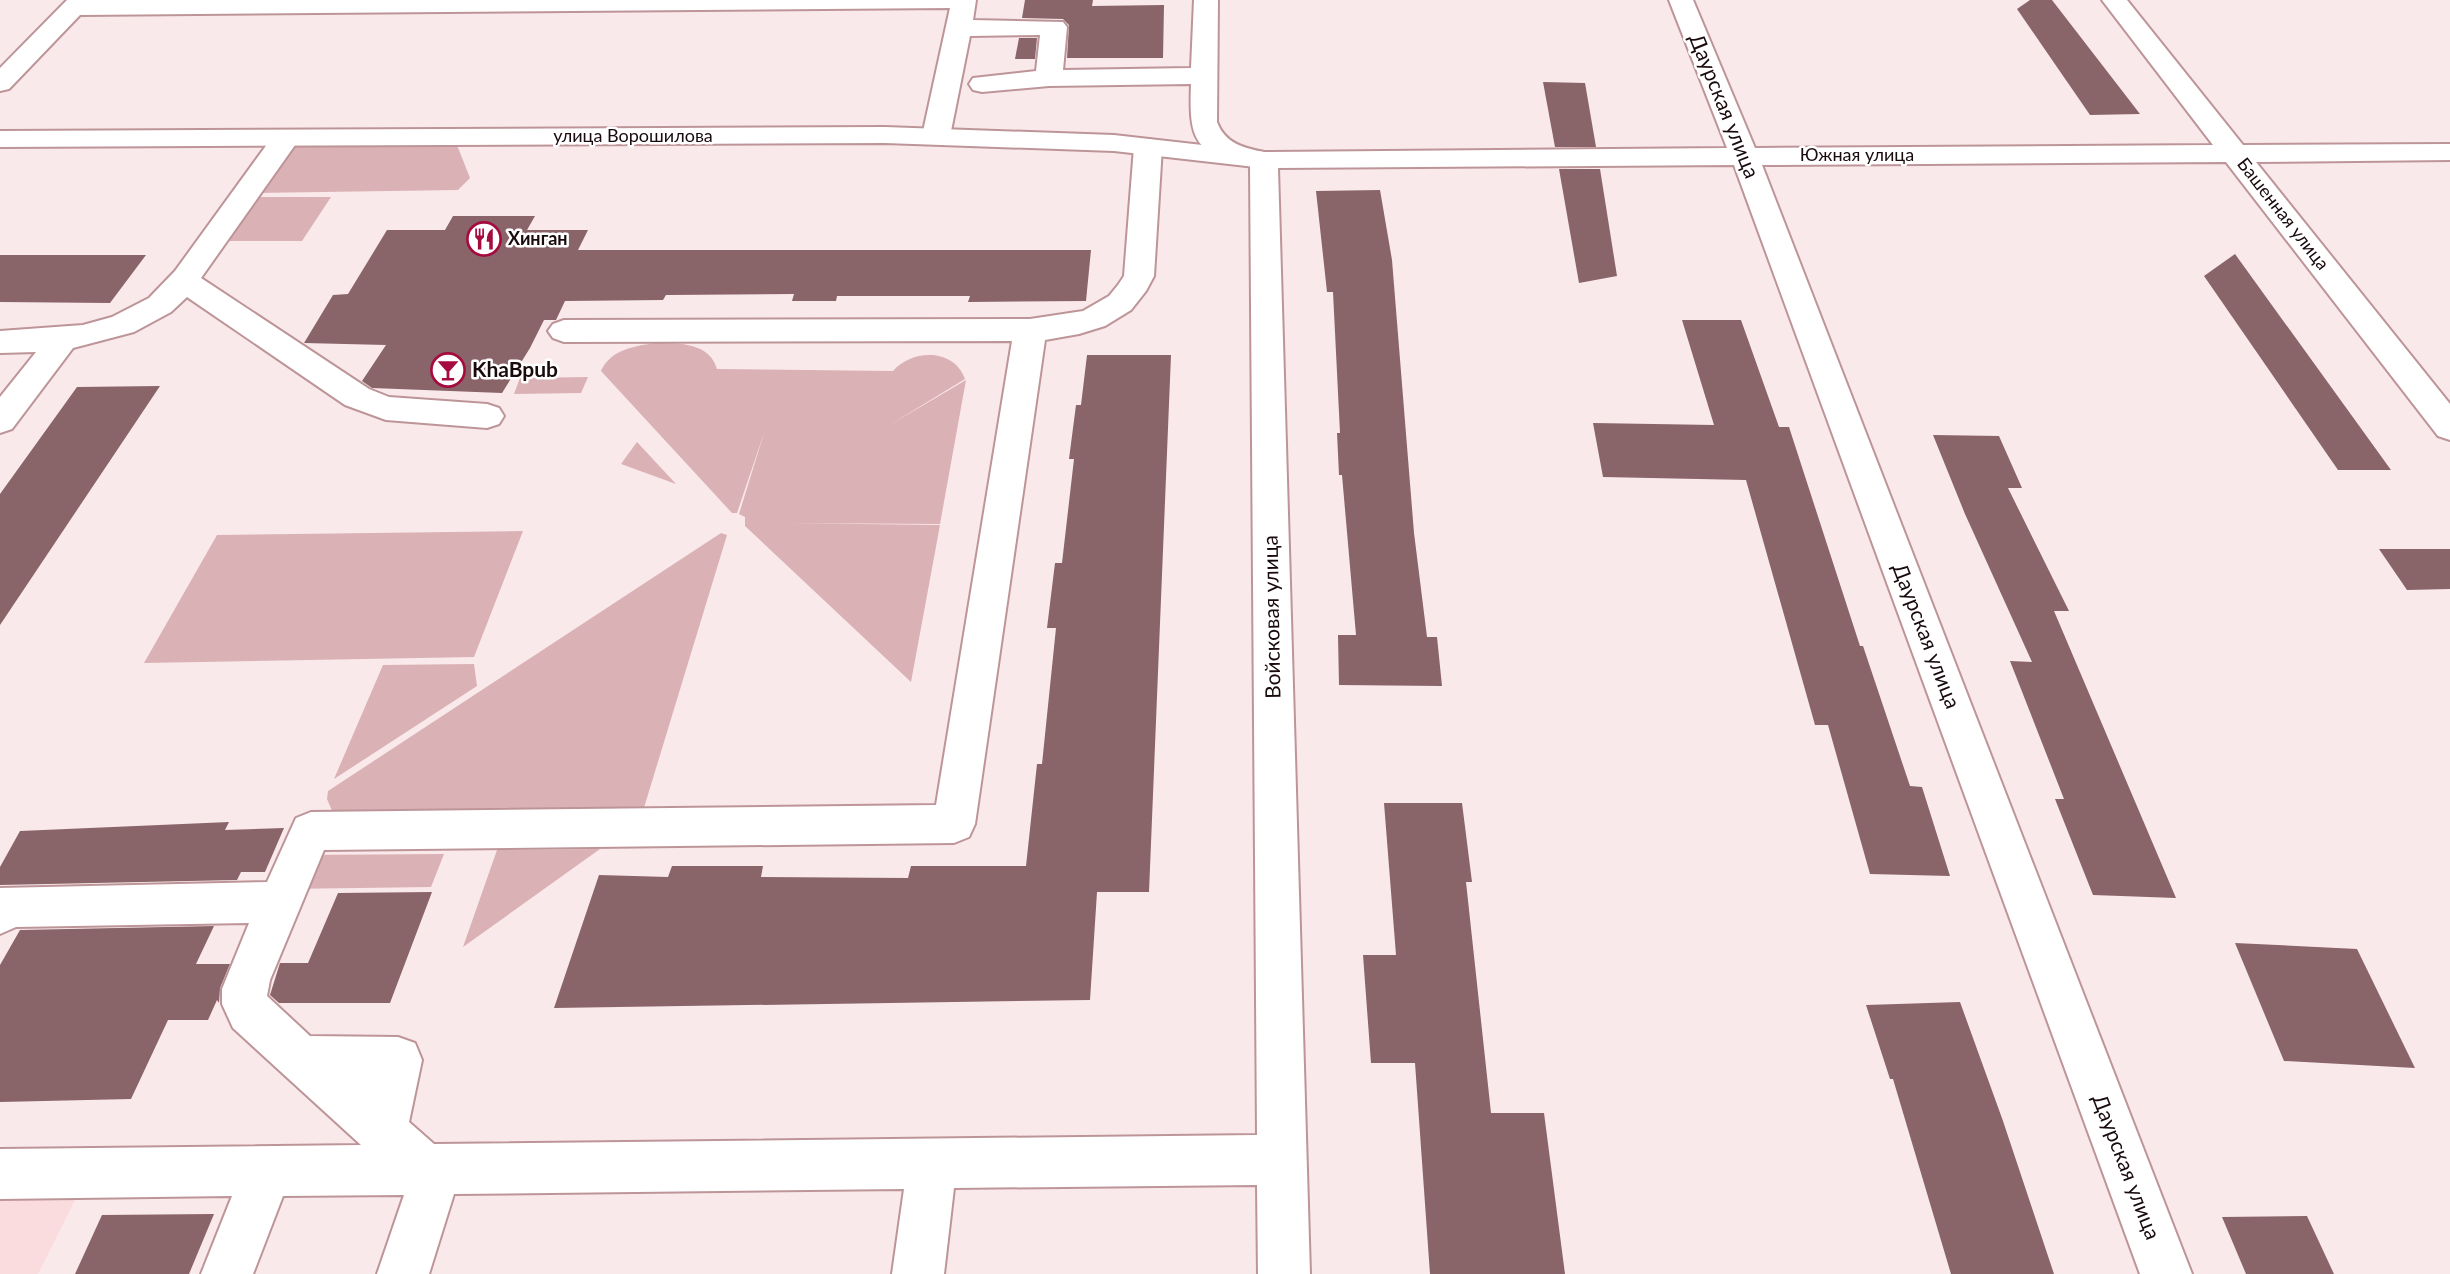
<svg xmlns="http://www.w3.org/2000/svg" width="2450" height="1274" viewBox="0 0 2450 1274" font-family="Lato,sans-serif">
	<rect width="100%" height="100%" fill="#fae9ea"/>
	<path fill="#fadbde" d="M0,1198H76L38,1274H0Z"/>
	<g fill="#dab1b5">
		<path d="M455,140L470,178L458,190L251,193L289,141Z"/>
		<path d="M248,197H331L302,241H217Z"/>
		<path d="M656,343C680,343 710,343 717,369L893,371C912,349 954,348 965,379L888,426L966,380L940,524L783,523L940,525L911,682L745,526V517L739,514L765,430L737,513H732L601,371C611,349 635,346 656,343Z"/>
		<path d="M588,377L581,393L514,394L520,378Z"/>
		<path d="M637,442L676,484L621,464Z"/>
		<path d="M523,531L474,657L144,663L217,535Z"/>
		<path d="M721,533L727,535L643,811L333,813L327,799L328,791Z"/>
		<path d="M474,664L477,686L334,779L383,665Z"/>
		<path d="M600,849L463,947L497,850Z"/>
		<path d="M444,854L431,887L285,889L301,855Z"/>
	</g>
	<g fill="#896468">
		<path d="M1025,0H1093L1092,6L1164,5L1163,58H1067L1069,25L1063,19L1022,18Z"/>
		<path d="M2030,0H2052L2140,114L2090,115L2017,9Z"/>
		<path d="M1019,38H1037L1035,59H1015Z"/>
		<path d="M1543,82L1585,83L1596,147H1555Z"/>
		<path d="M1559,169H1600L1617,276L1579,283Z"/>
		<path d="M1380,190L1392,260L1414,533L1427,637H1437L1442,686L1339,685L1338,635H1356L1342,475H1339L1337,433H1340L1333,292H1327L1316,191Z"/>
		<path d="M453,216H535L527,230H588L578,250H1091L1086,301L968,302L970,296H837L836,301H792L794,294L666,295L663,300L565,301L556,320H544L530,348L502,393L372,388L362,381L386,345L304,343L333,295L348,294L387,230H445Z"/>
		<path d="M2235,254L2391,470H2338L2204,276Z"/>
		<path d="M0,255H146L110,303L0,302Z"/>
		<path d="M1682,320H1741L1779,427H1789L1860,646H1863L1910,786L1922,787L1950,876L1870,874L1828,725H1815L1746,480L1603,477L1593,423L1714,425Z"/>
		<path d="M1087,355H1171L1149,892H1097L1090,1000L554,1008L599,875L668,877L672,866H763L761,877L908,878L911,866H1026L1037,764H1042L1056,628H1047L1055,563H1062L1074,459H1069L1076,405H1081Z"/>
		<path d="M160,386L0,625V494L77,387Z"/>
		<path d="M1933,435L1999,436L2022,488H2008L2069,611H2054L2176,898L2093,895L2055,799H2064L2010,661L2032,662L1965,514Z"/>
		<path d="M2379,549H2450V589L2407,590Z"/>
		<path d="M1384,803H1462L1472,882H1466L1491,1113H1544L1565,1274H1430L1415,1063H1371L1363,955H1396Z"/>
		<path d="M229,822L225,830L284,828L265,872H241L237,880L0,885V867L20,831Z"/>
		<path d="M432,892L390,1003H279L270,995L280,963H308L338,893Z"/>
		<path d="M214,926L196,964H230L220,988L219,1003L217,1000L208,1020H168L131,1099L0,1102V965L20,930Z"/>
		<path d="M2235,943L2357,949L2415,1068L2284,1061Z"/>
		<path d="M1960,1002L2003,1121L2054,1274H1951L1893,1079H1890L1866,1005Z"/>
		<path d="M214,1214L189,1274H75L102,1215Z"/>
		<path d="M2307,1216L2334,1274H2246L2222,1217Z"/>
	</g>
	<g fill="none" stroke-linecap="round" stroke-linejoin="round">
		<g stroke="#bd9599" stroke-width="4">
			<g id="minor">
				<path d="M67,0H976L973,20L1063,22L1067,27L1063,70L1191,68L1194,0H1218L1217,122C1225,143 1243,148 1264,152L1727,148L1669,0H1693L1755,148L2213,145L2102,0H2127L2243,145L2450,144V160L2256,162L2450,404V440L2438,436L2226,162L1762,165L2192,1274H2140L1734,165L1278,168L1310,1274H1258L1257,1185L954,1188L944,1274H892L904,1189L454,1194L429,1274H377L404,1195L283,1196L253,1274H201L232,1196L0,1199V1149L361,1145L233,1028L222,1004V989L249,923L16,927L0,934V888L267,882L296,818L311,812L936,805L1012,341L564,342L553,338L548,331L553,324L564,320L1030,319L1083,311L1109,296L1118,285L1124,276L1134,147L1138,141L1148,139L1158,141L1162,147L1154,276L1146,291L1131,310L1105,326L1079,334L1045,340L975,824L969,837L954,843L324,850L270,980L267,996L310,1036L398,1037L415,1043L422,1060L409,1122L434,1144L1257,1135L1250,166C1193,153 1189,139 1191,84L1049,86L982,92L973,90L969,84L973,78L1036,71L1040,35L970,36L950,136L946,142L936,144L926,142L922,136L950,8L80,15L9,89L0,91V68Z"/>
				<path d="M286,130L296,132L300,138L201,278L369,389L389,397L487,404L499,408L504,416L499,424L487,428L386,420L345,405L187,297L171,312L134,332L73,348L12,429L0,433V397L36,352L0,353V331L83,325L112,317L149,298L175,271L276,132Z"/>
			</g>
		</g>
		<g stroke="#bd9599" stroke-width="4">
			<path id="major" d="M885,127L1114,135L1264,152L1274,154L1278,160L1274,166L1264,168L1114,151L885,143L0,147V131Z"/>
		</g>
		<use href="#minor" fill="#fff" fill-rule="evenodd"/>
		<use href="#major" fill="#fff" fill-rule="evenodd"/>
	</g>
	<defs>
		<g id="restaurant-ring" transform="scale(1.75)"><circle r="9.5" fill="#fff" stroke="#a50b3e" stroke-width="1.5"/><path d="M-5-6h1v4h1v-4h1v4h1v-4h1v5L-1.5 .5V6h-2V.5L-5-1ZM5-6V6H3V1.5H1.5Q1.5-4 5-6Z" fill="#a50b3e"/></g>
		<g id="bar-ring" transform="scale(1.75)"><circle r="9.5" fill="#fff" stroke="#a50b3e" stroke-width="1.5"/><path d="M-6-5H6L.8 .8V4.5H3.5V6h-7V4.5H-.8V.8Z" fill="#a50b3e"/></g>
	</defs>
	<g fill-rule="evenodd">
		<use href="#restaurant-ring" x="484" y="239"/>
		<use href="#bar-ring" x="448" y="370"/>
	</g>
	<g text-anchor="middle" stroke-width="5" stroke-linejoin="round" paint-order="stroke">
		<g font-size="18" fill="#190b0d" stroke="#fff">
			<text x="633" y="142">улица Ворошилова</text>
			<text x="1857" y="161">Южная улица</text>
			<text transform="translate(2283 214) rotate(52)" y="6">Башенная улица</text>
		</g>
		<g font-size="18" font-weight="bold" fill="#190b0d" stroke="#fff" text-anchor="start">
			<text x="508" y="245">Хинган</text>
		</g>
		<g font-size="21" fill="#190b0d" stroke="#fff">
			<text transform="translate(1724 106) rotate(68)" y="7">Даурская улица</text>
			<text transform="translate(1272 617) rotate(-91)" y="7">Войсковая улица</text>
			<text transform="translate(1926 636) rotate(69)" y="7">Даурская улица</text>
			<text transform="translate(2126 1167) rotate(69)" y="7">Даурская улица</text>
		</g>
		<g font-size="21" font-weight="bold" fill="#190b0d" stroke="#fff" text-anchor="start">
			<text x="472" y="377">KhaBpub</text>
		</g>
	</g>
</svg>
